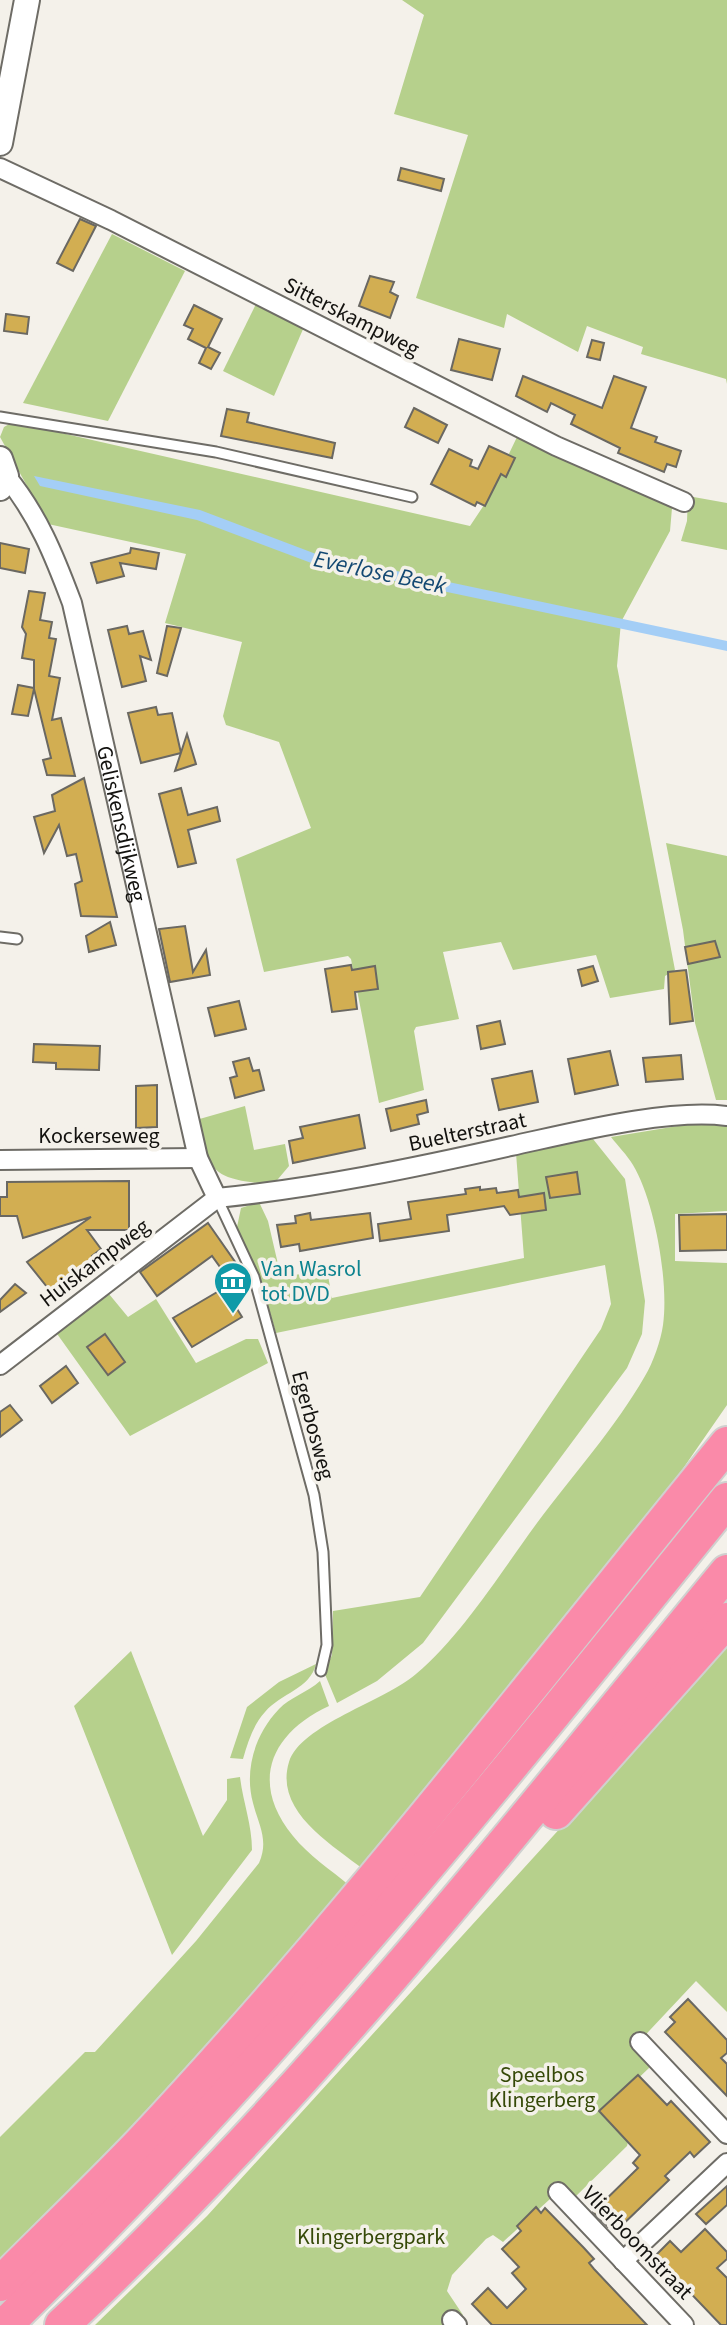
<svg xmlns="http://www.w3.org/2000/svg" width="727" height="2325" viewBox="0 0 727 2325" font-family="'Source Sans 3',sans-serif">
	<rect width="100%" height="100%" fill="#f4f1ea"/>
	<g fill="#b6d08c">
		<path d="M402,0H727V384L726,379L641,354L643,347L587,326L578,352L507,314L504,328L416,298L468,135L394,114L424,15Z"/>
		<path d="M112,234L185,271L108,421L23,403Z"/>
		<path d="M256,304L304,327L274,396L223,371Z"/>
		<path d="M13,422L470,526L486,502L517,437L672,508L670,531L621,622L617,666L675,970L665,976L664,989L610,998L596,955L513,970L501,942L443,952L459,1019L416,1027L414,1031L424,1090L379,1103L351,959L348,956L264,972L236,859L311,828L279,742L226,725L223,716L242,642L165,623L186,554L48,524L0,437L4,427Z"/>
		<path d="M688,496L727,503V550L681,541L687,521Z"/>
		<path d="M666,843L727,856V1100H716L695,1023L683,930Z"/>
		<path d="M245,1106L254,1150L285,1144L289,1166L273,1185C214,1178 211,1177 196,1120Z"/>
		<path d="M702,1122L727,1125V1211L675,1214V1261L727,1263V1405L673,1483L600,1577L363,1869C331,1844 274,1811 289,1762C300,1725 385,1701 416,1674C462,1635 501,1572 537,1523C573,1475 615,1428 645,1376C653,1363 661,1340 663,1325C669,1283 655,1202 633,1165C627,1155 618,1146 611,1137Z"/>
		<path d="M593,1139L625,1179L645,1301L642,1334L627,1368L423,1643L377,1681L337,1703L324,1672L332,1655L333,1611L420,1597L601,1329L611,1304L605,1265L276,1333L259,1275L237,1227L241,1208L259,1202L268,1221L281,1277L327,1270L332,1298L524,1258L516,1153Z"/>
		<path d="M109,1294L128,1317L156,1299L196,1363L246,1339H258L268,1363L130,1436L55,1331L88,1305Z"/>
		<path d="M727,1645V2012L696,1981L635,2046L648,2060L649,2068L605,2110L629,2138L627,2146L573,2199L562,2188L503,2242L493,2235L486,2239L452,2275L447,2291L463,2315L453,2325H95L207,2216Z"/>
		<path d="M131,1651L203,1836L227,1800V1779L240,1777C243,1802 252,1825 252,1850L172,1955L74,1706Z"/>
		<path d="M316,1664C310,1689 281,1693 265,1712C253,1725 248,1742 243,1759L230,1758L247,1707L279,1682Z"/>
		<path d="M320,1681L329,1706C271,1733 249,1782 293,1836C308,1855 331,1870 350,1886L125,2134L0,2263V2137L85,2052H95L196,1941L259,1863C269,1840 259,1826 253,1803C244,1770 255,1734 279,1709C289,1698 308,1692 320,1681Z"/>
	</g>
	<path fill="#a4cef6" d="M34,476L200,510L316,554L727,641V651L314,564L197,520L40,486Z"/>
	<g fill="#d2ae52" stroke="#6a6862" stroke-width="2">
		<path d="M401,168L444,179L441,191L398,180Z"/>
		<path d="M80,219L96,226L73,271L57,263Z"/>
		<path d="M370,276L394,282L390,292L398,296L390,318L359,306Z"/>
		<path d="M194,305L222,319L208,347L220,353L211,369L199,363L206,348L188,339L193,329L184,325Z"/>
		<path d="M6,314L29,317L27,334L4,331Z"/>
		<path d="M459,339L500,349L492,380L451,370Z"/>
		<path d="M592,340L604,343L600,360L587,357Z"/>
		<path d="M523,376L602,408L614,376L646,387L631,428L657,437L655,442L681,451L676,467L667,464L664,472L618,453L620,448L571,424L575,415L551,403L547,412L516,396Z"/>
		<path d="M414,408L447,425L438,443L405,427Z"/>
		<path d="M227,409L249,413L247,422L335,443L332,458L221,436Z"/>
		<path d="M489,446L515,458L506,477L501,474L485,506L477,502L475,506L431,484L449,449L472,460L470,466L478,469Z"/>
		<path d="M0,543L29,549L25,573L0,568Z"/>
		<path d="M131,548L159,553L156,569L120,563L124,576L97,583L91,563L130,553Z"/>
		<path d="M29,591L45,593L40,620L52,622L49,638L56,639L49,676L60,678L52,720L61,718L75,776L47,775L43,760L51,758L34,689L28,716L12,714L18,685L34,688V660L22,658L26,634L22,627Z"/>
		<path d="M127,626L129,634L143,631L151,660L140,656L146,681L122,687L108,630Z"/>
		<path d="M167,626L181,628L167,676L157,673Z"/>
		<path d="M156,707L158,715L172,713L181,753L141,763L128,713Z"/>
		<path d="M187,734L196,764L175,771Z"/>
		<path d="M84,778L96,828L117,917L81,916L75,884L82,881L76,854L67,856L59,825L44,853L34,817L55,811L52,795Z"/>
		<path d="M181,788L188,815L217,807L220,821L188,830L196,863L178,867L159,794Z"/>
		<path d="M110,922L116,945L89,952L86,936Z"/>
		<path d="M185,926L193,972L206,950L210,975L170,982L159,929Z"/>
		<path d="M715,941L720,957L688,964L685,947Z"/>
		<path d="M351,965L352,970L375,966L378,989L355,992L357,1009L332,1012L325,969Z"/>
		<path d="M593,966L598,981L582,986L578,970Z"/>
		<path d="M686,970L693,1021L670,1024L668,972Z"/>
		<path d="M239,1001L246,1029L215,1036L208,1008Z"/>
		<path d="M500,1021L505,1044L481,1049L477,1026Z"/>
		<path d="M34,1044L100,1046L99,1070L56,1069V1063L33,1062Z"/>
		<path d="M610,1051L618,1085L575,1094L568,1059Z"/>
		<path d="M681,1055L683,1079L646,1082L643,1058Z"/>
		<path d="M249,1058L253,1071L259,1070L264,1090L235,1098L230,1078L237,1076L233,1062Z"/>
		<path d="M532,1071L538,1102L499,1110L492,1079Z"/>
		<path d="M157,1085V1127L136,1128V1086Z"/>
		<path d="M426,1100L428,1112L417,1115L419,1124L391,1131L386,1109Z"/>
		<path d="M359,1115L365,1148L293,1163L289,1141L303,1138L300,1127Z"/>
		<path d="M577,1172L580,1194L550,1198L546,1177Z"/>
		<path d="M129,1181V1230H87L101,1249L92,1256L95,1260L51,1292L27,1262L91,1217L23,1238L17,1216H0V1197H7V1182Z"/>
		<path d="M480,1187V1190L496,1188L497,1193L518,1190L519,1197L544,1193L546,1210L510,1215L504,1206L447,1215L449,1231L380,1241L378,1224L411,1219L408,1202L466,1194L465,1189Z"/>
		<path d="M310,1213L311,1220L370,1213L373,1238L300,1251L299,1244L281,1247L277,1225L296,1223L295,1216Z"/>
		<path d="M727,1214V1250L680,1251L679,1215Z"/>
		<path d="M208,1223L245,1276L233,1285L212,1256L157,1296L140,1272Z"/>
		<path d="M15,1284L26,1293L0,1312V1300Z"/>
		<path d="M224,1288L242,1317L192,1347L173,1318Z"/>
		<path d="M105,1334L125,1362L108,1375L87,1347Z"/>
		<path d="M66,1366L78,1383L52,1403L40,1386Z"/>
		<path d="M10,1405L22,1420L0,1437V1412Z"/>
		<path d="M688,1999L727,2040V2053L721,2058L727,2064V2096L665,2032L675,2022L670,2017Z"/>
		<path d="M638,2075L667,2105L671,2101L710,2142L694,2157L690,2152L665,2176L669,2180L617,2230L611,2224L608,2227L593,2212L638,2168L633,2163L640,2155L599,2111Z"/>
		<path d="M727,2186V2205L706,2224L696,2214Z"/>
		<path d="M536,2207L541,2213L545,2208L584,2248L594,2259L589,2263L594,2269L647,2325H492L472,2304L488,2288L507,2308L526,2289L512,2273L519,2267L502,2249L521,2231L517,2226Z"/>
		<path d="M705,2229L727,2252V2259L717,2268L727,2278V2325H721L655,2256L670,2241L681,2252Z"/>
	</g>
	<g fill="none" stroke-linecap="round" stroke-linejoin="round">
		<g stroke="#6e6c66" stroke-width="13">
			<g id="service">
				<path d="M0,417L216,452L412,497"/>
				<path d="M0,937L17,939"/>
				<path d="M217,1198L254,1277L314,1495L323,1552L327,1645L321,1671"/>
			</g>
		</g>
		<g stroke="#6e6c66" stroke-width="22">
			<g id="minor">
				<path d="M0,168L111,220L556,446L684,502"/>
				<path id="s1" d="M6,476C38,515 54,555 72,603L198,1158L217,1198"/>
				<path d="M0,1160L198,1158"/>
				<path d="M217,1198C316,1188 414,1168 511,1146C571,1133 668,1108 727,1116"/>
				<path d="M0,1365L217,1198"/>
				<path d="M640,2042L727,2134"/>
				<path d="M558,2192L684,2325"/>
				<path d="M623,2261L727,2163"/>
				<path d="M452,2320L457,2325"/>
			</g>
		</g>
		<g stroke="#6e6c66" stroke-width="28">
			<g id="tertiary">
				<path d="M0,143L27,0"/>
				<path d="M0,459L6,476L0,488"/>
			</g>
		</g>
		<g stroke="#d0d0cf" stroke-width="38">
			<g id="motorway">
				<path d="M556,1812L727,1620"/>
				<path d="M0,2284C47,2237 95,2191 141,2143C349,1921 535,1679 727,1444"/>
				<path d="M5,2325C268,2070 497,1785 727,1500"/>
				<path d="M62,2325C307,2096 514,1830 727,1572"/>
			</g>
		</g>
		<use href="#service" stroke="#fff" stroke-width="9"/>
		<use href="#minor" stroke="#fff" stroke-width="18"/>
		<use href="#tertiary" stroke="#fff" stroke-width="24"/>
		<use href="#motorway" stroke="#fa8aa9" stroke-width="34"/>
	</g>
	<defs>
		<g id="museum-pin" transform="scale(2)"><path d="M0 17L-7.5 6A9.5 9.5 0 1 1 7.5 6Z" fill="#0f9aa8" stroke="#f4f1ea"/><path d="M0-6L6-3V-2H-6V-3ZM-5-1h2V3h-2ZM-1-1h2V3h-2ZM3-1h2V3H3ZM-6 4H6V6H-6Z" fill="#fff"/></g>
	</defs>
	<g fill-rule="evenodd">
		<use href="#museum-pin" x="233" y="1281"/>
	</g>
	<g text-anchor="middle" stroke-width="7" stroke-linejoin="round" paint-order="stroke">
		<g font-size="22" fill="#13120f" stroke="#f4f1ea">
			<text transform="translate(352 316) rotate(27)" y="8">Sitterskampweg</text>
			<text dy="8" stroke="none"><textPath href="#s1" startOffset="370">Geliskensdijkweg</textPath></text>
			<text transform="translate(467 1131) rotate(-12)" y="8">Buelterstraat</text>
			<text x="99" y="1143">Kockerseweg</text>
			<text transform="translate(94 1262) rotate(-37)" y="8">Huiskampweg</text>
			<text transform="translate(314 1425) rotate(75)" y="8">Egerbosweg</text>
			<text transform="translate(638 2242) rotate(46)" y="8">Vlierboomstraat</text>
		</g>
		<g font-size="22" fill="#0d838f" stroke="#f4f1ea" text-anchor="start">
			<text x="261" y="1276">Van Wasrol<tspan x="261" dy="25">tot DVD</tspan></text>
		</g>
		<g font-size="22" fill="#354908" stroke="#f4f1ea">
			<text x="542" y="2082">Speelbos<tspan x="542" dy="25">Klingerberg</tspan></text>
			<text x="371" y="2244">Klingerbergpark</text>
		</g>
		<g font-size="24" font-style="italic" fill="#134872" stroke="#f4f1ea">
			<text transform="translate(380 572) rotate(12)" y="8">Everlose Beek</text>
		</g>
	</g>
</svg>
